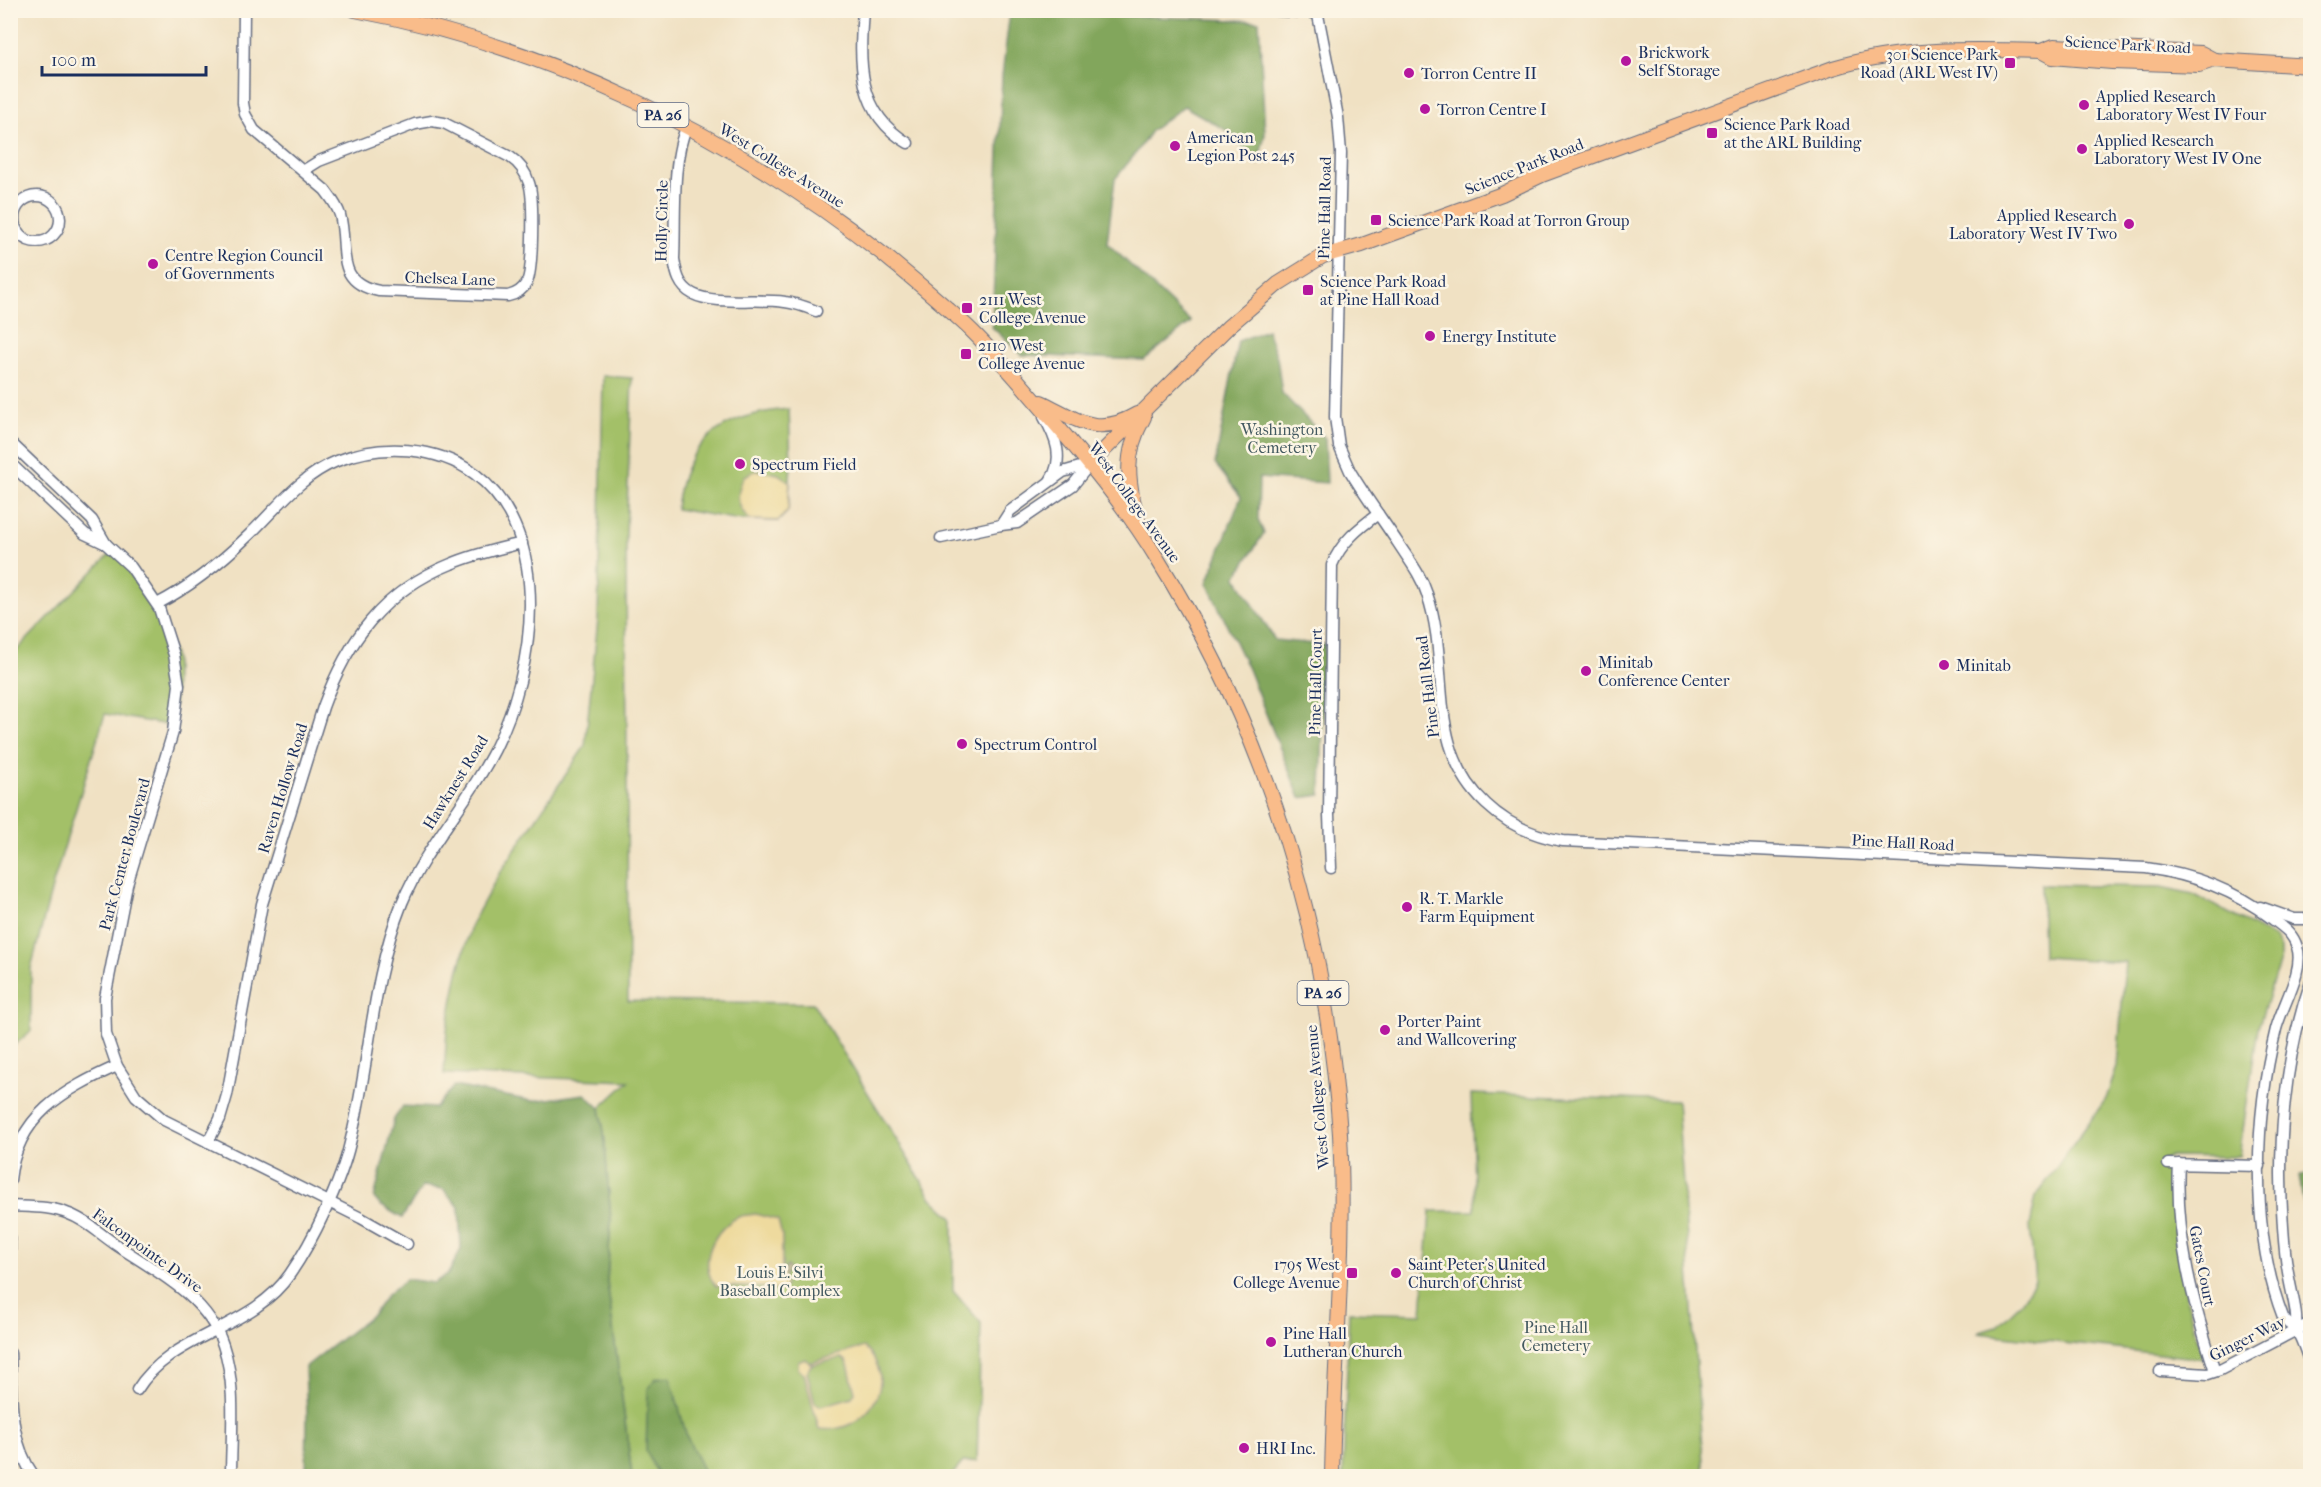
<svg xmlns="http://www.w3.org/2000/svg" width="2321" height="1487" viewBox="0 0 2321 1487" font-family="'IM FELL French Canon',serif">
	<rect width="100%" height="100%" fill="#fcf5e5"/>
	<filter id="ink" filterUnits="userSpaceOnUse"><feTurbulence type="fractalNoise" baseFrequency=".0167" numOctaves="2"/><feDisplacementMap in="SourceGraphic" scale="12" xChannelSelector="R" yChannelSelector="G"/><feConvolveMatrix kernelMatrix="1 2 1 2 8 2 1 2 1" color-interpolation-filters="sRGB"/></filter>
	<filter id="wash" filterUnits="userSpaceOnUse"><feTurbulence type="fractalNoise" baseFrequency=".008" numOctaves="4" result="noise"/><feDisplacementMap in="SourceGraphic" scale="24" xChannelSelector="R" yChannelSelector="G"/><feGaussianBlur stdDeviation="1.35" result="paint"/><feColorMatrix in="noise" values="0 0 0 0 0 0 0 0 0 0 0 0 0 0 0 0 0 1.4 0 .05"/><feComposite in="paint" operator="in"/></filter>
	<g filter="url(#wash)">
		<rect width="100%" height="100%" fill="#f0e1c3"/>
		<g fill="#a3c068" stroke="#5f7863" stroke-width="1.5">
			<path d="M603,376L632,378L626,536L628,1001L813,1003L932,1198L953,1218V1291L981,1323L977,1461L963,1462L951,1476H632L607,1281L611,1221L604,1132L600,1108L629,1081L444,1074L447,1030L457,977L471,925L499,874L585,746L598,619Z"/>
			<path d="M789,409L791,463L788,511L778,521L734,519L676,509C683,441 724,414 789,409Z"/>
			<path d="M114,550L151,594L175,658L174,726L105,714L53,884L31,968V1031L11,1048V656Z"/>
			<path d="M2041,885L2161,887L2193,894L2275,938L2281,948V957L2258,1028L2239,1157L2170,1156L2161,1161L2165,1170L2173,1172C2170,1236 2185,1297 2203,1359L1977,1333L1996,1327L2020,1304L2035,1281L2030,1226L2036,1196L2106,1099L2117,1067L2125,962L2043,957Z"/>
			<path d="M1471,1094L1677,1101L1704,1476H1343L1349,1312L1422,1314L1430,1211H1475Z"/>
		</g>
		<g fill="#82a65c" stroke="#4e6a5d" stroke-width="1.5">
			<path d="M1010,11L1259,21L1265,134L1258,164L1231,133L1184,106L1151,131L1136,153L1115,179L1107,243L1191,322L1144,360L1022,355L992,327L1002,76Z"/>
			<path d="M1267,330L1277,357L1282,393L1325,438L1327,483L1259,478L1258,520L1264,533L1236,577L1275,640L1325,645L1321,795L1300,798L1248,669L1207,583L1241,497L1215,464L1238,341Z"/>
			<path d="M454,1086L532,1101L585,1094L600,1108L604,1132L611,1221L607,1281L632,1476H306L307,1415L305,1367L373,1314L387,1295L406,1279L434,1283L448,1274L461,1249L459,1207L443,1189L423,1186L402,1218L380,1205L374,1198L394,1119L403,1106L435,1108Z"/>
			<path d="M2310,1174V1245L2299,1176Z"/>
			<path d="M670,1376L687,1437L706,1476H659L646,1451L648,1389L656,1378Z"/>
		</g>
		<g fill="#eeda9e" stroke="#84847e" stroke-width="1.5" fill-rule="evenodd">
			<path d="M757,470L778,474L790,482L788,511L778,521L750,520C735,506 736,493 744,476Z"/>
			<path d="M755,1214L778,1220L782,1236V1272L783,1273L787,1266L789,1269L784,1276L786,1286L782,1290H773L766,1295L760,1294L769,1288L716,1286C696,1264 715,1225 741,1216C745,1215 750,1215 755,1214Z"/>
			<path d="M864,1347C902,1381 867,1435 819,1429L804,1373L798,1369V1362L805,1359L810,1363ZM841,1358L847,1361L855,1392L852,1397L821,1406L815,1403L807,1372L811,1365Z"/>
		</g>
	</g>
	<g filter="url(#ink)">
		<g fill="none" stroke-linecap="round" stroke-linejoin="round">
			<g stroke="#666d81" stroke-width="13">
				<g id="minor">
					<path d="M244,10L243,103L245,114L254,130L325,190C331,198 337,205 340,215C349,249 333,282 379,291L508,296C517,294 523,290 527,282C533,270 534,197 529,183C526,173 519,163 510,157L444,123L432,121L415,124L319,161L303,171"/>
					<path d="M863,10C859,62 857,113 908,143"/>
					<path d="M1265,10L1317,13"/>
					<path d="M1317,10L1338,117L1341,153L1335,417L1339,446L1350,471C1365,496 1382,519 1398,543C1409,560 1421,575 1427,594C1452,666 1424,746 1486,804C1508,825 1534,836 1563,841L2146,868C2191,874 2234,890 2271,918C2283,927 2293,933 2297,947C2305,969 2282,1006 2276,1029C2254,1118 2250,1231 2283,1317C2286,1323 2291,1325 2296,1330C2302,1338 2306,1353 2310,1363"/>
					<path d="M687,126C671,160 676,221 674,259C676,273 679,287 693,294C714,305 760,298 785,302C796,303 806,307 816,311"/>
					<circle cx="37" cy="219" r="23"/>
					<path d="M1044,417C1056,438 1065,459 1050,481"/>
					<path d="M10,442L92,520L106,544"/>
					<path d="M10,463L85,534L106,544L131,567L159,608L174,655L179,685L173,732L127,885L105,998L106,1034L117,1066L136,1096L164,1120L361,1218L407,1244"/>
					<path d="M1001,525L1010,511L1063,472L1090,464"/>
					<path d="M941,538L1001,525L1017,523L1073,485L1090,464"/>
					<path d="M1331,868L1329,815L1332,565C1341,542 1359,528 1378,514"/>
					<path d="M2260,907L2294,919H2310"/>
					<path d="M208,1142L220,1119L227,1095L262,904L323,707C347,641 383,591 451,564C474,554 498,549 522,543"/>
					<path d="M2168,1164L2260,1166"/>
					<path d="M2179,1164C2175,1235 2193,1304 2215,1371"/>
					<path d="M10,1180C17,1115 64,1090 117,1066"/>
					<path d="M10,1206C30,1207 51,1206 69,1214C86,1220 100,1234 115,1244C155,1271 207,1296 223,1345C237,1386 231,1434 231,1476"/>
					<path d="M10,1238V1281"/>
					<path d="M2296,1330C2298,1310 2291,1293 2288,1272C2285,1257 2284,1242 2283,1227C2277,1147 2284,1060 2310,984"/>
					<path d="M10,1353C12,1395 8,1440 34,1476"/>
					<path d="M2160,1371L2208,1374L2220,1370L2310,1323"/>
					<path d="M137,1390C172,1333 252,1330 290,1274C313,1241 341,1182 350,1143C370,1064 371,980 402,903C425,847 468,803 495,749C535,670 555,535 475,474C437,446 380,443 337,461C300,476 277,508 249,535C221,562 192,586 157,604"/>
				</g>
			</g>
			<g stroke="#666d81" stroke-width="16">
				<g id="major">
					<path d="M355,10C548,46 731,134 884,255C914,280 945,305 973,332C998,357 1022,385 1045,412C1086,459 1126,507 1158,560C1234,682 1288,818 1317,959C1328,1016 1336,1075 1340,1134C1346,1248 1334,1362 1332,1476"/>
					<path d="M2041,51L2052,57L2112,62L2199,65L2214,60L2310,66"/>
					<path d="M1041,402C1077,419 1096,438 1137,414"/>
					<path d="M1090,464L1229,326L1278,284L1323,256L1362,245L1502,194L1542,175L1833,68C1901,47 1970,49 2041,51L2054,46L2201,53L2214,60"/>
					<path d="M1140,528C1129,485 1121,458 1144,417"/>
				</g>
			</g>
			<use href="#minor" stroke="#fff" stroke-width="10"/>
			<use href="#major" stroke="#f9bc8a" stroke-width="14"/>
		</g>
	</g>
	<g fill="#b5179e" stroke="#fcf5e5" stroke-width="2">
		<circle cx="1626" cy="61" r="6"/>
		<rect x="2004" y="57" width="12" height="12" rx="3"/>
		<circle cx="1409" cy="73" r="6"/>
		<circle cx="2084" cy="105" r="6"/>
		<circle cx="1425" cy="109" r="6"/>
		<rect x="1706" y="127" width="12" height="12" rx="3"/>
		<circle cx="1175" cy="146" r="6"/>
		<circle cx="2082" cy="149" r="6"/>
		<rect x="1370" y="214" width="12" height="12" rx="3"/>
		<circle cx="2129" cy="224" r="6"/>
		<circle cx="153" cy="264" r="6"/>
		<rect x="1302" y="284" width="12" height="12" rx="3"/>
		<rect x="961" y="302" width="12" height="12" rx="3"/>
		<circle cx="1430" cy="336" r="6"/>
		<rect x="960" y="348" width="12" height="12" rx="3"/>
		<circle cx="740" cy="464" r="6"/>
		<circle cx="1944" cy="665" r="6"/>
		<circle cx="1586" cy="671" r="6"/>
		<circle cx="962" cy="744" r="6"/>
		<circle cx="1407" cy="907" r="6"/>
		<circle cx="1385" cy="1030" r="6"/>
		<rect x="1346" y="1267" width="12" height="12" rx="3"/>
		<circle cx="1396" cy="1273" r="6"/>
		<circle cx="1271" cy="1342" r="6"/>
		<circle cx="1244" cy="1448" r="6"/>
	</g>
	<g text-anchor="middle" stroke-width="5" stroke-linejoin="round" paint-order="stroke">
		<g fill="#fcf5e5" stroke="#5e6a86" stroke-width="1.5">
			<rect x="637.5" y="103" width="51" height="24" rx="4.5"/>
			<rect x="1297.5" y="981" width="51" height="24" rx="4.5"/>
		</g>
		<g font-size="15" font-weight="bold" fill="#1b2f5e">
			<text x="663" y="120">PA 26</text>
			<text x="1323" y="998">PA 26</text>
		</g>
		<g font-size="16" fill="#1b2f5e" stroke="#fcf5e5">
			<text transform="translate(2128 44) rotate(3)" y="6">Science Park Road</text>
			<text transform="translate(782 165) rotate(32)" y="6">West College Avenue</text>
			<text transform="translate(1524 166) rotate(-22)" y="6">Science Park Road</text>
			<text transform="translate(1324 208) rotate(-89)" y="6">Pine Hall Road</text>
			<text transform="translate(661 221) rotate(-89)" y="6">Holly Circle</text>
			<text transform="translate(450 278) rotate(2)" y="6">Chelsea Lane</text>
			<text transform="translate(1135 502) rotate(54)" y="6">West College Avenue</text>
			<text transform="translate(1315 682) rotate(-89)" y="6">Pine Hall Court</text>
			<text transform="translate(1427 687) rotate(-97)" y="6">Pine Hall Road</text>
			<text transform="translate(455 782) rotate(-58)" y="6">Hawknest Road</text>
			<text transform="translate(282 788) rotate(-73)" y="6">Raven Hollow Road</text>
			<text transform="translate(1903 842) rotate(3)" y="6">Pine Hall Road</text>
			<text transform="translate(124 854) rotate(-75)" y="6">Park Center Boulevard</text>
			<text transform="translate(1317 1097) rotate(-95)" y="6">West College Avenue</text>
			<text transform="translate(148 1250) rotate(36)" y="6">Falconpointe Drive</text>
			<text transform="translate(2203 1266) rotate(79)" y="6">Gates Court</text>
			<text transform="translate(2247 1338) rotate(-26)" y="6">Ginger Way</text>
		</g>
		<g font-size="16" fill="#1b2f5e" stroke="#fcf5e5" text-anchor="start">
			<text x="1638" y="58">Brickwork<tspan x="1638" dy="18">Self Storage</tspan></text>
			<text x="1998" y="60" text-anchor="end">301 Science Park<tspan x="1998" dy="18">Road (ARL West IV)</tspan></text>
			<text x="1421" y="79">Torron Centre II</text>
			<text x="2096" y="102">Applied Research<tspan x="2096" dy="18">Laboratory West IV Four</tspan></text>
			<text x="1437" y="115">Torron Centre I</text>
			<text x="1724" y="130">Science Park Road<tspan x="1724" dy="18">at the ARL Building</tspan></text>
			<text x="1187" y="143">American<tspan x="1187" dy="18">Legion Post 245</tspan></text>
			<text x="2094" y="146">Applied Research<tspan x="2094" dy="18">Laboratory West IV One</tspan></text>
			<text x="2117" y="221" text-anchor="end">Applied Research<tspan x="2117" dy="18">Laboratory West IV Two</tspan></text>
			<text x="1388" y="226">Science Park Road at Torron Group</text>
			<text x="165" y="261">Centre Region Council<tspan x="165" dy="18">of Governments</tspan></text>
			<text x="1320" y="287">Science Park Road<tspan x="1320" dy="18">at Pine Hall Road</tspan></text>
			<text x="979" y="305">2111 West<tspan x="979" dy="18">College Avenue</tspan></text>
			<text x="1442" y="342">Energy Institute</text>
			<text x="978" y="351">2110 West<tspan x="978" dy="18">College Avenue</tspan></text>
			<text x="752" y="470">Spectrum Field</text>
			<text x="1598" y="668">Minitab<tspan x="1598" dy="18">Conference Center</tspan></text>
			<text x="1956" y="671">Minitab</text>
			<text x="974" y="750">Spectrum Control</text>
			<text x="1419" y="904">R. T. Markle<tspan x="1419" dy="18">Farm Equipment</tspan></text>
			<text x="1397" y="1027">Porter Paint<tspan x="1397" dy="18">and Wallcovering</tspan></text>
			<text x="1340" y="1270" text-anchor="end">1795 West<tspan x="1340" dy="18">College Avenue</tspan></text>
			<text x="1408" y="1270">Saint Peter's United<tspan x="1408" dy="18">Church of Christ</tspan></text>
			<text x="1283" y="1339">Pine Hall<tspan x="1283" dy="18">Lutheran Church</tspan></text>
			<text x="1256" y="1454">HRI Inc.</text>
		</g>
		<g font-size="16" fill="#445a61" stroke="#fcf5e5">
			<text x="1282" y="435">Washington<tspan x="1282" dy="18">Cemetery</tspan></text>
			<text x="780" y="1278">Louis E. Silvi<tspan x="780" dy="18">Baseball Complex</tspan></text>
			<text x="1556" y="1333">Pine Hall<tspan x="1556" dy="18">Cemetery</tspan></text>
		</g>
	</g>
	<rect width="2321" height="1487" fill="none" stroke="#fcf5e5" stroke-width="36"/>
	<path d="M42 66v9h164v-9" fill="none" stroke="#1b2f5e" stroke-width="3"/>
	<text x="51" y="66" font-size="18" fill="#1b2f5e" stroke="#fcf5e5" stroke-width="4.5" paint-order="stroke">100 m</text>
</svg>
